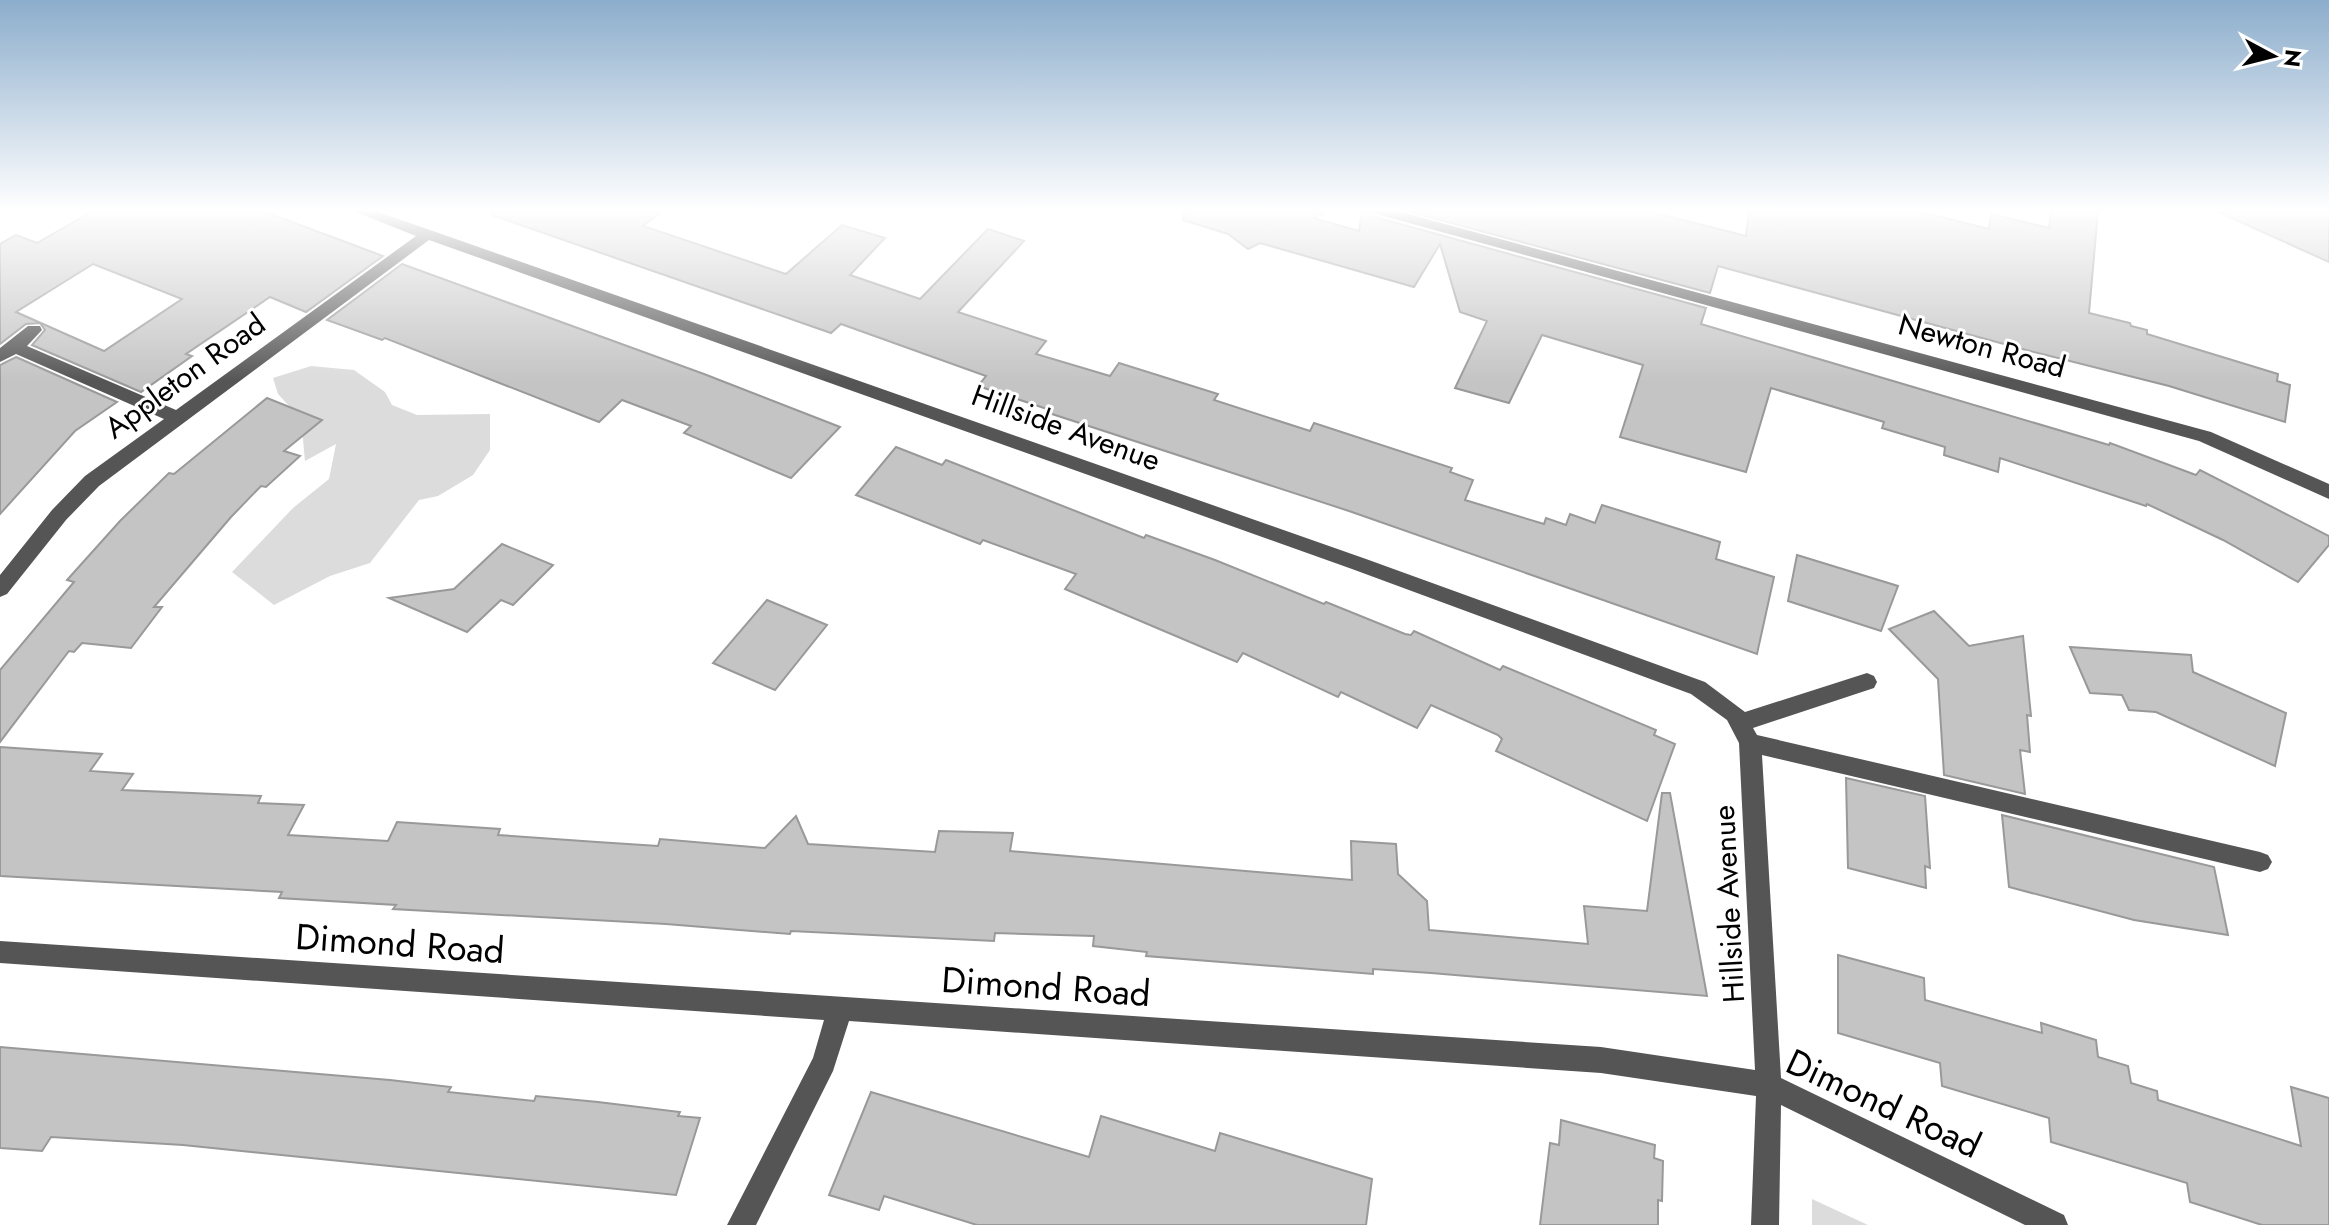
<svg xmlns="http://www.w3.org/2000/svg" width="2329" height="1225" viewBox="0 0 2329 1225" font-family="Jost,sans-serif">
	<rect width="100%" height="100%" fill="#fff"/>
	<g fill="#dcdcdc">
		<path d="M311,366L354,370L385,392L392,405L417,415L490,414V450L473,475L438,496L419,500L370,563L330,576L274,605L232,572L293,508L329,479L336,444L305,461L301,419L278,394L273,378Z"/>
		<path d="M1812,1199L1868,1225H1812Z"/>
	</g>
	<g fill="#c4c4c4" stroke="#999" stroke-width="2" fill-rule="evenodd">
		<path d="M93,211H263L383,256L306,312L270,297L186,354L192,356L141,392L32,345L45,330L40,323L26,324L0,344V244L16,235L37,243ZM93,264L182,299L104,351L16,312Z"/>
		<path d="M493,211H663L643,226L786,274L842,225L885,238L850,275L920,299L988,229L1024,241L958,312L1046,341L1036,354L1110,376L1119,363L1218,394L1214,400L1310,431L1314,423L1452,468L1450,472L1473,480L1465,500L1544,524L1546,518L1566,525L1570,514L1595,523L1602,505L1720,542L1716,559L1774,577L1757,654L1349,511L1049,413L1050,410L978,386L986,376L841,324L831,333L492,215Z"/>
		<path d="M1184,211H1329L1313,218L1359,231L1362,211H1370L1375,217L1706,308L1701,324L2109,445L2110,443L2196,475L2200,470L2329,536V545L2298,582L2223,540L2147,504L2146,506L2000,458L1998,472L1944,455L1945,447L1882,428L1884,422L1771,388L1746,472L1620,437L1643,365L1542,335L1509,403L1455,388L1487,321L1460,312L1440,244L1414,287L1260,243L1248,249L1228,234L1183,220Z"/>
		<path d="M1407,211H1648L1746,236L1749,211H1918L1989,229L1991,214L2049,228L2051,211H2098L2089,313L2130,323L2131,326L2147,330V334L2278,374L2277,381L2290,385L2285,422L2169,386L2026,350L1718,266L1710,293Z"/>
		<path d="M2216,211H2329V262Z"/>
		<path d="M402,264L704,374L840,427L791,478L684,433L691,426L622,400L599,422L385,338L382,340L327,320Z"/>
		<path d="M16,357L117,402L75,431L0,514V365Z"/>
		<path d="M267,398L322,420L284,451L300,456L266,487L261,486L231,517L154,607H162L131,648L82,643L74,652L69,651L0,742V670L74,582L67,580L120,521L169,473L174,474Z"/>
		<path d="M896,447L942,465L946,460L1144,538L1146,535L1215,560L1324,604L1326,602L1405,634L1411,635L1414,631L1500,670L1503,666L1656,730L1654,735L1675,744L1647,821L1496,751L1502,739L1498,735L1431,705L1417,728L1341,692L1338,697L1243,653L1237,662L1065,589L1076,574L983,540L980,544L856,495Z"/>
		<path d="M502,544L553,565L513,605L501,600L467,632L389,598L454,589Z"/>
		<path d="M1797,555L1898,586L1881,631L1788,601Z"/>
		<path d="M767,600L827,625L775,690L713,663Z"/>
		<path d="M1934,611L1969,646L2023,636L2031,716L2027,715L2030,752L2020,750L2025,794L1944,775L1938,679L1889,629Z"/>
		<path d="M2070,647L2191,655L2193,672L2286,713L2275,766L2156,712L2129,710L2122,695L2090,693Z"/>
		<path d="M0,747L102,754L90,771L133,774L122,790L261,796L258,803L304,805L288,835L388,841L397,822L500,829L498,835L597,842L658,846L660,839L765,848L796,816L808,844L935,852L939,831L1013,833L1010,851L1352,880L1351,841L1396,844L1398,874L1427,901L1429,930L1588,944L1584,906L1647,911L1662,793H1670L1707,996L1431,973L1373,969V974L1146,956L1147,952L1093,946L1094,936L995,933L994,941L791,931L790,934L666,924L393,909L396,905L279,898L282,892L0,876Z"/>
		<path d="M1846,778L1925,796L1930,868L1925,866L1926,888L1848,868Z"/>
		<path d="M2002,815L2214,867L2228,935L2134,920L2009,887Z"/>
		<path d="M1838,955L1924,978L1925,1000L2042,1033L2041,1023L2096,1040L2098,1057L2128,1066L2131,1083L2157,1091L2158,1100L2301,1146L2291,1087L2329,1098V1225H2262L2190,1202L2187,1183L2051,1142L2049,1118L1942,1086L1940,1063L1838,1033Z"/>
		<path d="M0,1047L390,1080L451,1087L448,1092L534,1101L536,1096L598,1102L680,1112L678,1116L700,1118L676,1195L183,1145L51,1137L42,1151L0,1148Z"/>
		<path d="M871,1092L1089,1157L1101,1116L1215,1151L1220,1133L1372,1179L1366,1225H977L884,1196L879,1210L829,1195Z"/>
		<path d="M1561,1120L1655,1145L1654,1158L1663,1161L1662,1201L1658,1200V1225H1540L1550,1143L1559,1145Z"/>
	</g>
	<g fill="none" stroke-linecap="round" stroke-linejoin="round">
		<g fill="#555" fill-rule="evenodd">
			<path d="M353,211H375L433,231L1366,559L1705,682L1745,712L1867,673L1874,676L1877,682L1874,688L1753,728L1757,735L2260,852L2268,855L2272,862L2268,869L2260,872L1762,755L1781,1078L2064,1215L2068,1225H2025L1781,1105L1779,1225H1751L1756,1096L1601,1073L849,1021L833,1071L756,1225H727L813,1058L824,1020L0,963V941L1601,1047L1755,1070L1739,743L1727,720L1691,694L1352,569L429,240L99,486L66,520L7,594L0,597V575L52,510L85,476L164,419L16,354L0,362V348L28,326H40L42,330L27,346L176,410L416,236Z"/>
			<path d="M1373,211H1397L2211,432L2329,484V499L2199,441L1376,214Z"/>
		</g>
	</g>
	<linearGradient id="sky" x2="0" y2="1"><stop stop-color="#8cadcc"/><stop offset="0.55" stop-color="#fff"/><stop offset="1" stop-color="#fff" stop-opacity="0"/></linearGradient>
	<rect width="2329" height="382" fill="url(#sky)"/>
	<g text-anchor="middle" stroke-width="6" stroke-linejoin="round" paint-order="stroke">
		<g font-size="30" fill="#000" stroke="#fff">
			<text transform="translate(1982 346) rotate(15)" y="10">Newton Road</text>
			<text transform="translate(185 376) rotate(-36)" y="10">Appleton Road</text>
			<text transform="translate(1066 428) rotate(20)" y="10">Hillside Avenue</text>
			<text transform="translate(1729 904) rotate(-93)" y="10">Hillside Avenue</text>
		</g>
		<g font-size="36" fill="#000" stroke="#fff">
			<text transform="translate(400 943) rotate(4)" y="13">Dimond Road</text>
			<text transform="translate(1046 986) rotate(4)" y="13">Dimond Road</text>
			<text transform="translate(1884 1103) rotate(25)" y="13">Dimond Road</text>
		</g>
	</g>
	<g transform="translate(2273 56) rotate(97)" stroke="#ffffff" stroke-width="6" paint-order="stroke">
	<path d="M0-6L14 30L0 20L-14 30Z" fill="#000000"/>
	<text y="-12" font-size="22" font-weight="bold" text-anchor="middle" fill="#000000">N</text>
	</g>
</svg>
